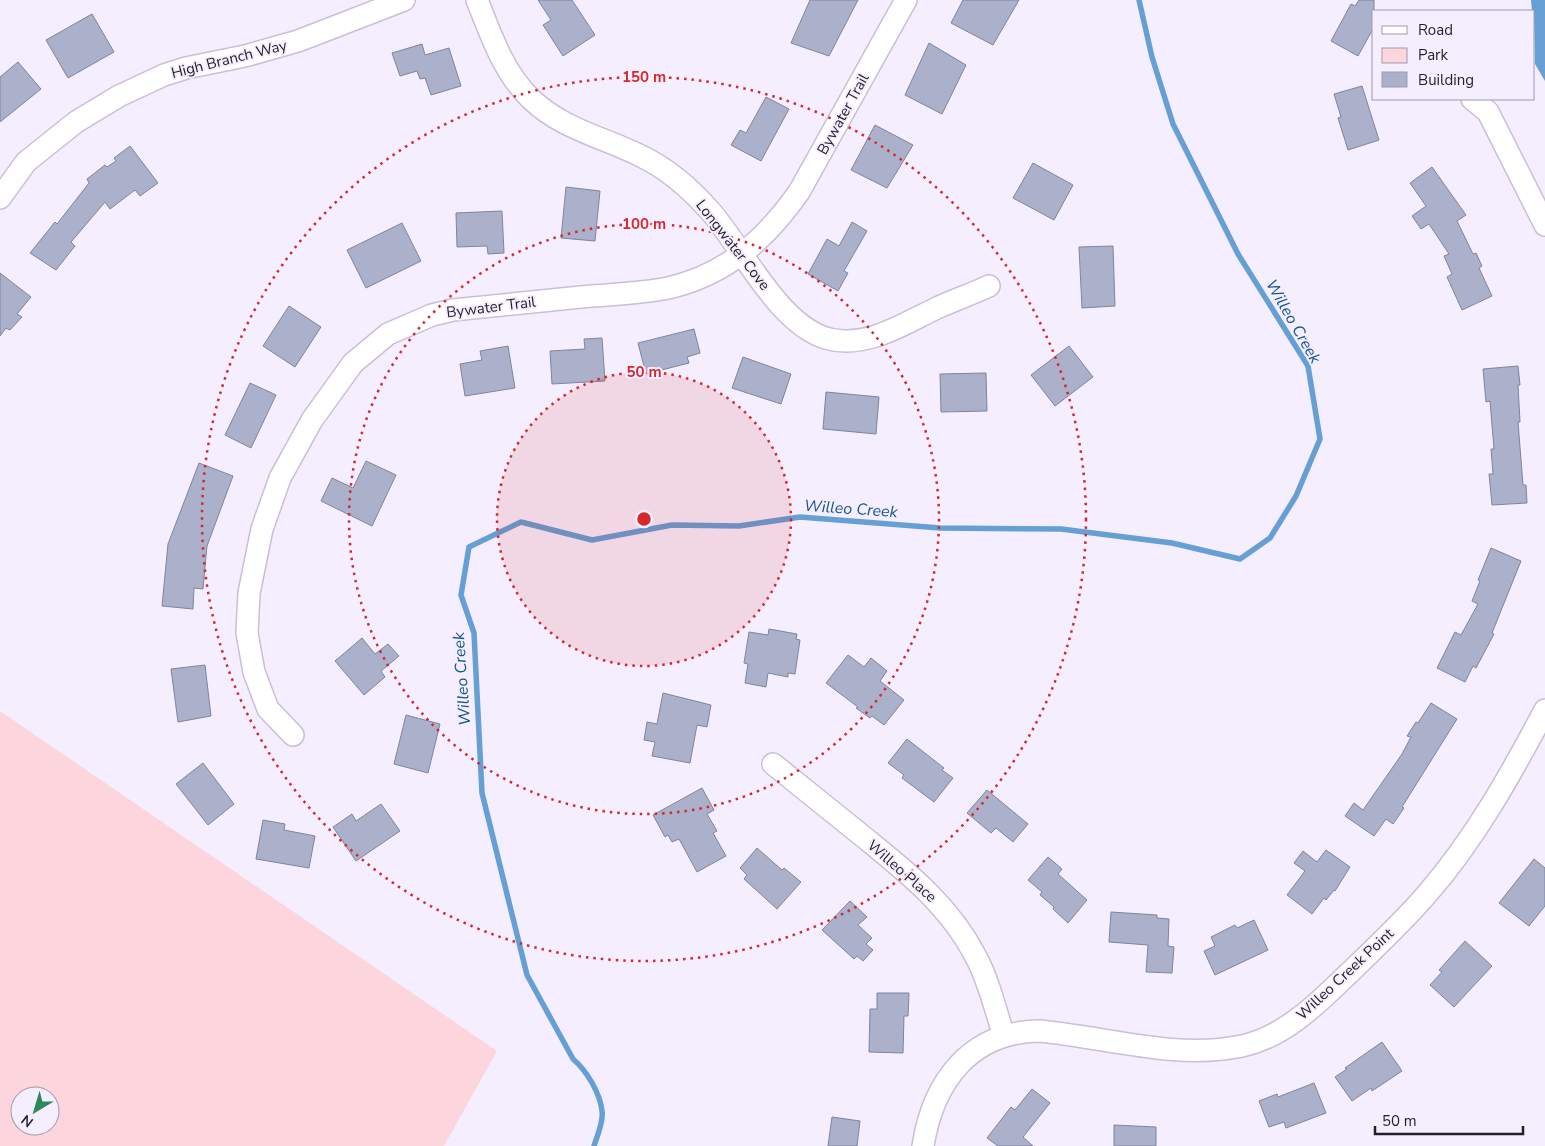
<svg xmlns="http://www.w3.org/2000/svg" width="1545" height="1146" viewBox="0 0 1545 1146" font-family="'Nunito Sans',sans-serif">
	<rect width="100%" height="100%" fill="#f5eefe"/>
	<path fill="#fdd6dd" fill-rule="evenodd" d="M0,711L497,1051L444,1146H0ZM20,1096H50V1126H20Z"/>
	<path fill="#659fd4" d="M1531,0H1545V81L1535,64L1534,11H1532Z"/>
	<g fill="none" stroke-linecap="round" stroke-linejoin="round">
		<path stroke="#659fd4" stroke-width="5.5" d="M594,1146C597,1136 604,1121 602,1111C600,1093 587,1071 573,1059L527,975L482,793L474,633L461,595L469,547L521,522L592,540L672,525L739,526L800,517L940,528L1061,529L1172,543L1240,559L1270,538L1296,496L1320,439L1308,366L1238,254L1173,124L1152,57L1139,0"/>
	</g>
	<g fill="#abb0cb" stroke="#7f849d">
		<path d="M538,0H572L595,35L563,56L543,25L551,20Z"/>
		<path d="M810,0H858L829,56L791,43Z"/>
		<path d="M963,0H1019L993,45L951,23Z"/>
		<path d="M1359,0H1374V27L1358,56L1331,41L1351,4L1355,6Z"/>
		<path d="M92,14L114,52L68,78L46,40Z"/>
		<path d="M929,43L966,65L942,114L905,95Z"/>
		<path d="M422,44L425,55L449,48L461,86L431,95L425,78L420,79L417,71L400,76L392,53Z"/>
		<path d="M18,62L41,89L0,122V77Z"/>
		<path d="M1362,86L1379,140L1348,150L1338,118L1341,117L1334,94Z"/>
		<path d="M766,97L789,109L761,161L731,145L740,130L746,133Z"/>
		<path d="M875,125L913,145L887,188L851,170Z"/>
		<path d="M130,146L158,183L140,196L135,190L110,209L105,202L71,242L75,246L56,270L30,253L55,222L57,224L89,183L87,179L105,165L107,167L116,161L114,158Z"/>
		<path d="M1033,163L1073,185L1054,220L1013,198Z"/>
		<path d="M1432,167L1466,215L1457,221L1473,254L1476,253L1482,266L1479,268L1492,296L1462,310L1447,277L1452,274L1444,256L1449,254L1429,224L1421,229L1412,216L1426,206L1410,183Z"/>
		<path d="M566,187L600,191L595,241L561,238Z"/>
		<path d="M502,211L504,253L488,254L487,246L457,247L456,213Z"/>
		<path d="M852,222L867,231L844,271L848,273L838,291L808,274L827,239L839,246Z"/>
		<path d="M402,223L421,261L366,288L347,250Z"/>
		<path d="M1113,246L1115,306L1082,308L1079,247Z"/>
		<path d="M0,273L31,297L17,314L22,317L10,330L6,328L0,336Z"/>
		<path d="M289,306L321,327L295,367L263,346Z"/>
		<path d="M694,329L700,353L687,357L689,363L646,374L638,343Z"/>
		<path d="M602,338L605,381L552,384L550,351L585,349L584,339Z"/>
		<path d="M508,346L515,388L465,396L460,364L482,360L480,351Z"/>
		<path d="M1069,346L1093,377L1055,406L1031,375Z"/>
		<path d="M743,357L791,374L781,404L732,388Z"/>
		<path d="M1518,366L1520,385H1518L1520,422H1518L1523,485H1526L1527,503L1492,505L1489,474H1493L1491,449H1494L1490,401L1486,402L1483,369Z"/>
		<path d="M986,373L987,411L941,412L940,374Z"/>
		<path d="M250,383L276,395L251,448L225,435Z"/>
		<path d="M826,392L879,397L876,434L823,429Z"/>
		<path d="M366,461L396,475L372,526L321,501L332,478L353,488Z"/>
		<path d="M199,463L233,476L207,546L203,589L194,588L193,609L162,606L168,544Z"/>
		<path d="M1491,548L1521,561L1492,633L1494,634L1476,668L1473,666L1465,682L1437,668L1455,632L1461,635L1478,604L1472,601L1480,581L1478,580Z"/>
		<path d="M769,629L797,634L796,639L800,640L795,674L788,673V677L768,673L766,687L745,683L748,664L744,663L749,632L768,635Z"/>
		<path d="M362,638L375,654L388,644L399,656L381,671L385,677L364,695L335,661Z"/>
		<path d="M848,655L864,667L871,658L887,671L880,681L904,700L884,725L872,716L870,718L856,708L858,707L826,683Z"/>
		<path d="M205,665L211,716L178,722L171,669Z"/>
		<path d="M663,693L711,705L707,727L697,725L690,763L652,756L655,742L644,740L647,722L657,724Z"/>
		<path d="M1431,703L1457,719L1402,807L1404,808L1393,824L1386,819L1374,836L1345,816L1354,803L1363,810L1402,754L1411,737L1407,736L1416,722L1418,723Z"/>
		<path d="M406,715L440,724L428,773L394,764Z"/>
		<path d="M907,739L944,768L942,770L953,778L934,802L902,778L904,775L888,763Z"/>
		<path d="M203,763L234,804L208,825L176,784Z"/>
		<path d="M702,788L714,810L707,814L717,831L713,833L726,856L697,872L679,839L672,842L668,835L665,837L653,815Z"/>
		<path d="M987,790L1028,824L1013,842L996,828L991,833L967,813Z"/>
		<path d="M381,804L400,831L356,861L333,827L352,814L356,821Z"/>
		<path d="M263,820L285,824L284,830L315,836L309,868L256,859Z"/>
		<path d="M757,848L782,870L784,868L801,882L777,909L744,879L747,875L740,868Z"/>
		<path d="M1326,850L1350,867L1335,891L1334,890L1326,900L1324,898L1312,914L1287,895L1305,871L1294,863L1303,851L1317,862Z"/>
		<path d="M1048,857L1062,869L1058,874L1087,900L1068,923L1053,909L1054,907L1040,895L1042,892L1028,880Z"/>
		<path d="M1534,859L1545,868V906L1529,926L1499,903Z"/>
		<path d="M850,901L867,917L858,925L872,938L866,944L873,950L863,961L857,956L854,959L822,930Z"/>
		<path d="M1111,912L1157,915V918L1169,919L1168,946L1174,947L1172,973L1146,972L1148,945L1109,942Z"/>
		<path d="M1254,920L1268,950L1215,975L1204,951L1215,946L1211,937L1235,925L1237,928Z"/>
		<path d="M1465,941L1492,966L1454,1007L1430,985L1442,972L1439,970Z"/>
		<path d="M877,993H909L908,1016H904L903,1053L869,1052L870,1009H877Z"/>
		<path d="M1382,1042L1402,1071L1372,1091L1371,1088L1352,1101L1335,1077L1347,1069L1345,1068Z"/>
		<path d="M1314,1083L1326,1113L1286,1128L1284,1122L1269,1127L1259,1101L1277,1094L1278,1097Z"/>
		<path d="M1032,1089L1050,1103L1023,1137L1033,1146H998L987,1138L1011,1107L1015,1110Z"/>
		<path d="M832,1117L860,1121L857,1146H828Z"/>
		<path d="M1114,1125L1156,1127V1146H1114Z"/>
	</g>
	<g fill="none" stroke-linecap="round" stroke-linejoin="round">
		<g stroke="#cabed8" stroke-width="24">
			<g id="minor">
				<path d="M477,0C491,35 503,72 531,99C562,129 603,137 641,156C668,169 691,189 711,212C744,250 782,332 834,340C871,346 905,323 937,308C954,300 972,294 989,286"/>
				<path d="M1472,99L1488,112L1545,225"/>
				<path d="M0,198L26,162L76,122L119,96L164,75L186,68L245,56L298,41L404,0"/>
				<path d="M293,735L268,709L254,672L247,633L249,593L262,529L280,478L312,420L353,363L388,334L432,315L453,310C496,306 538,301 581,297C610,294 639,294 668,288C726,275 766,239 799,192L906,0"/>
				<path d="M773,764C804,789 834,813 865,838C908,873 950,906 976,957C989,981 995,1009 1004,1036"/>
				<path d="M923,1146C933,1082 970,1032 1039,1031C1106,1037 1175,1060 1242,1046C1284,1037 1317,1004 1347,975C1374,949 1402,923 1427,894C1475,839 1511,774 1545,710"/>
			</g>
		</g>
		<use href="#minor" stroke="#fff" stroke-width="21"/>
	</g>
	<circle cx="644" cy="519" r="147" fill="#d62828" fill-opacity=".12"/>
	<g fill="none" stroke="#d62828" stroke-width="2.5" stroke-dasharray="2.5 5">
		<circle cx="644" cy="519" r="147"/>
		<circle cx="644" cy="519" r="295"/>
		<circle cx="644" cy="519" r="442"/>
	</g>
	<g text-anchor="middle" stroke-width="4" stroke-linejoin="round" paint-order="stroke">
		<g font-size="15" fill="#231e28" stroke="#f5eefe">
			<text transform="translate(229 59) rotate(-14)" y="5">High Branch Way</text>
			<text transform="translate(843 114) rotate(-61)" y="5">Bywater Trail</text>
			<text transform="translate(733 245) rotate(52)" y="5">Longwater Cove</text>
			<text transform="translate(491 307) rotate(-7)" y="5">Bywater Trail</text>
			<text transform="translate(902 871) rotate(41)" y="5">Willeo Place</text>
			<text transform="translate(1345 974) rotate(-43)" y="5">Willeo Creek Point</text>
		</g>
		<g font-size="16" font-style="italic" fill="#155588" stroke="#f5eefe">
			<text transform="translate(1294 321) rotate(60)" y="6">Willeo Creek</text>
			<text transform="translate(851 508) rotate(4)" y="6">Willeo Creek</text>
			<text transform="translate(461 679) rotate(-94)" y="6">Willeo Creek</text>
		</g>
	</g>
	<circle cx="644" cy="519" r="8" fill="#d62828" stroke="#f5eefe" stroke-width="2.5"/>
	<g font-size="15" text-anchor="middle" font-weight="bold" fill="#d62828" stroke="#f5eefe" stroke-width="4" stroke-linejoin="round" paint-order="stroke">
		<text x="644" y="82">150 m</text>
		<text x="644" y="229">100 m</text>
		<text x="644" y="377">50 m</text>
	</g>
	<rect x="1372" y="10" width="162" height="90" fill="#f5eefe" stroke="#a19ba8"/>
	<rect x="1382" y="26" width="25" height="8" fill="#ffffff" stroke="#a19ba8"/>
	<text x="1418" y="35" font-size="15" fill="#231e28">Road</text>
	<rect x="1382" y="48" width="25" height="15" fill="#fdd6dd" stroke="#a19ba8"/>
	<text x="1418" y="60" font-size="15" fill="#231e28">Park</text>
	<rect x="1382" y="72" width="25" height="15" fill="#abb0cb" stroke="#a19ba8"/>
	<text x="1418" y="85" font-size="15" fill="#231e28">Building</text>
	<g transform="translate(35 1111) rotate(218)"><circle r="24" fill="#f5eefe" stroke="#a19ba8"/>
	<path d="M0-4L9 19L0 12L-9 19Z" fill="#2e885e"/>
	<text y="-8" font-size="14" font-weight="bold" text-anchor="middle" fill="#231e28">N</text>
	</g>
	<path d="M1375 1126v8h148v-8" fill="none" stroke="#231e28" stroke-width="2.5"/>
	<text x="1382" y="1126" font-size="15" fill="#231e28" stroke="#f5eefe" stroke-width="4" paint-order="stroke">50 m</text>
</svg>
